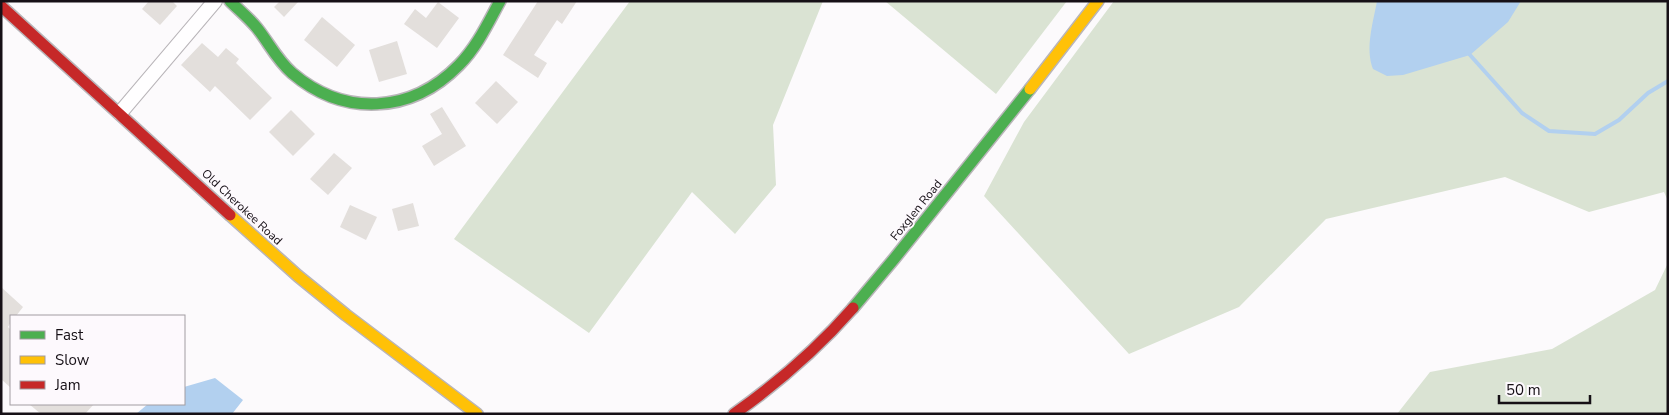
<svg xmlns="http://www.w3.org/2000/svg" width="1669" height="415" viewBox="0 0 1669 415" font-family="'Nunito Sans',sans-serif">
	<rect width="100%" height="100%" fill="#fcfafc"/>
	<g fill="#dae3d3">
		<path d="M630,1H823L773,125L776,185L735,234L692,192L589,333L454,239Z"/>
		<path d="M885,1H1067L996,94Z"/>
		<path d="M1114,1H1668V201L1664,192L1589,212L1505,177L1326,219L1239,307L1129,354L984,196L1024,122Z"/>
		<path d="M1668,263V414H1397L1430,372L1552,349L1655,290Z"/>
	</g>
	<g fill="#b2d0ef">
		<path d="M1377,1H1521L1508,22L1470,55L1403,75L1387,76L1373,69C1365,48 1373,23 1377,1Z"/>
		<path d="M215,378L243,400L232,414H136L148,404H184V387Z"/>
	</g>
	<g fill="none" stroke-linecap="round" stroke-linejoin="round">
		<path stroke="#b2d0ef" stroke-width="4" d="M1470,55L1522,113L1549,131L1595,134L1619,120L1648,93L1668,81"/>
	</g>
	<g fill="#e3dfdc">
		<path d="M149,1H172L177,6L160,25L142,9Z"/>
		<path d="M280,1H299L284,17L274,7Z"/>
		<path d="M538,1H577L562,24L557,20L534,55L547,63L538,78L503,55Z"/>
		<path d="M438,2L459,18L437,48L404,24L415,9L426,18Z"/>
		<path d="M322,17L355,45L337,67L304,40Z"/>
		<path d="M397,41L407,74L379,82L369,50Z"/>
		<path d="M202,43L218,57L226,48L239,59L236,63L272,98L250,120L215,86L210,92L181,65Z"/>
		<path d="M496,81L518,102L497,124L475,103Z"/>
		<path d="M442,107L466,146L434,166L422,146L442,134L430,114Z"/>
		<path d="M291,110L315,134L293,156L269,132Z"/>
		<path d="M334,153L352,168L328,195L310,179Z"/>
		<path d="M413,203L419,226L398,231L392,209Z"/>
		<path d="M350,205L377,217L366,240L340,227Z"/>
		<path d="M1,287L23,307L16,316H11V322L8,327L11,330V388L1,379Z"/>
		<path d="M29,404H94L85,414H41Z"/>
	</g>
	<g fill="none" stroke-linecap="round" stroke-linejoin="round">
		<g stroke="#b9b5b9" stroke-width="16">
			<path id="street" d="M120,113L215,1"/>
		</g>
		<g stroke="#b9b5b9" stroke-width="14">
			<g id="fast">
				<path d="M230,1C239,10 249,18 257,28C269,43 277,60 292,73C344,117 411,114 459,65C477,47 488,23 500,1"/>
				<path d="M853,308L894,259L1030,89"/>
			</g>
		</g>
		<g stroke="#b9b5b9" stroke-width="14">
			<g id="slow">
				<path d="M1030,89L1098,1"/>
				<path d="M230,215L298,276L346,315L477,414"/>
			</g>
		</g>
		<g stroke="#b9b5b9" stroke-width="14">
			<g id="jam">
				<path d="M1,6L230,215"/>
				<path d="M734,414C778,383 818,348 853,308"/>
			</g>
		</g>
		<use href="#street" stroke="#fffeff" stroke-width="14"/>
		<use href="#fast" stroke="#4caf50" stroke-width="11"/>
		<use href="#slow" stroke="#ffc107" stroke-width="11"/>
		<use href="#jam" stroke="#c62828" stroke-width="11"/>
	</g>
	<g text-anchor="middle" stroke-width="4" stroke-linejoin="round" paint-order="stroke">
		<g font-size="12" fill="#161016" stroke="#fdf9fd">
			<text transform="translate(242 207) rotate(43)" y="4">Old Cherokee Road</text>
			<text transform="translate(916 210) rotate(-51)" y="4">Foxglen Road</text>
		</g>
	</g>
	<rect width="1669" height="415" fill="none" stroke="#161016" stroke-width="5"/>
	<rect x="10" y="315" width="175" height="90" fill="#fdf9fd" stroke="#a19ca1"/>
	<rect x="20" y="331" width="25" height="8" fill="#4caf50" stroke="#a19ca1"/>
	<text x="55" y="340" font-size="15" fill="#161016">Fast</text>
	<rect x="20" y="356" width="25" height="8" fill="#ffc107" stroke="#a19ca1"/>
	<text x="55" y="365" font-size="15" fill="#161016">Slow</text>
	<rect x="20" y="381" width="25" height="8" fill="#c62828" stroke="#a19ca1"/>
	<text x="55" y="390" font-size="15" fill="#161016">Jam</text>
	<path d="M1499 395v8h91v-8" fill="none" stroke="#161016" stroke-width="2.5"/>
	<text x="1506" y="395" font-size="15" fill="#161016" stroke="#fdf9fd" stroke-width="4" paint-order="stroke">50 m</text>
</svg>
